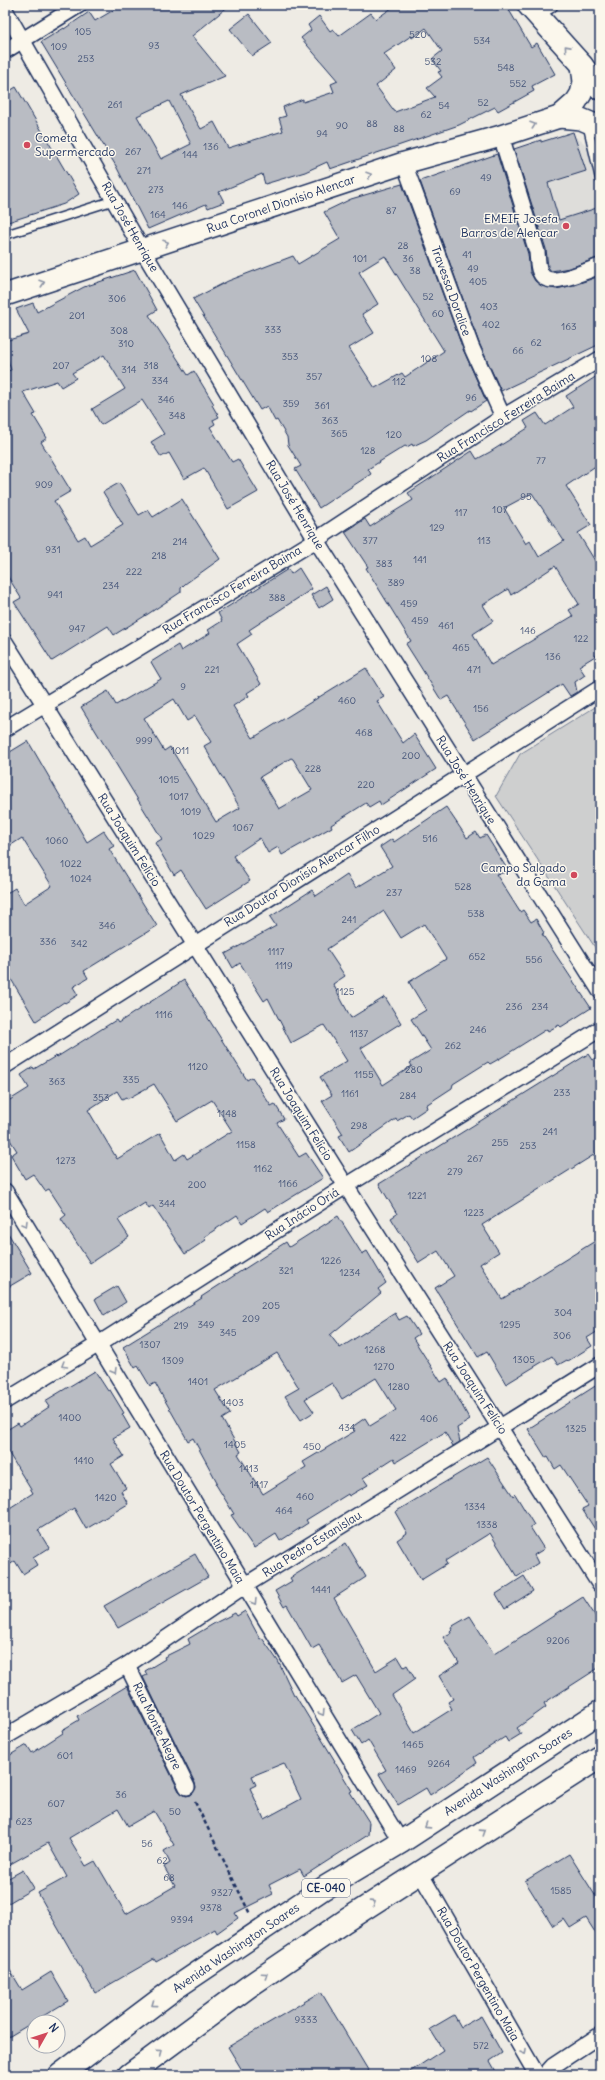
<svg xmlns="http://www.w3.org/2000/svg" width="605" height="2080" viewBox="0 0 605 2080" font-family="Delius,sans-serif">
	<rect width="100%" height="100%" fill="#eeebe4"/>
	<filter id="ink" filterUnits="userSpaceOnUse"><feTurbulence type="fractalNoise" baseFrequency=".025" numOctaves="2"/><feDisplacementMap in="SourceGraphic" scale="8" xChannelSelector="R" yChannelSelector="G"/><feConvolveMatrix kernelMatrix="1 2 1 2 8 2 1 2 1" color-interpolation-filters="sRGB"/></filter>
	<g filter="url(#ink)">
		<path fill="#deddda" d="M571,134L590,147L600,190V262L551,276L544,263L511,155Z"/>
		<path fill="#cecfcf" stroke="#747f96" d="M600,704V955L496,796L520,754Z"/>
		<g fill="#b9bcc3" stroke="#1b2f5e" fill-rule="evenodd">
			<path d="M122,5H230L192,36L225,76L181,95L201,129L214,122L228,148L283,131L279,118L286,116L283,107L303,99V102L334,92L331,84L338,81L301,38L311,30L308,25L319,16L330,31L333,29L339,36L371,13L376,19L396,5H506L531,47L537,43L555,74L532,86L534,91L498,111L495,107L459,125L330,169L327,162L305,172L265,184L262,174L219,192L224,202L208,208L206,204L148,229L116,166L41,42L64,28V29L89,12L95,21ZM426,28L442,51L432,59L441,71L438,72L442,77L427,88L435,97L395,112L376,86L396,70L384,54L411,36L412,38ZM169,101L191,144L161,159L137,116Z"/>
			<path d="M249,14L272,43L252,56L230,29Z"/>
			<path d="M16,87L79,194L64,204L5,223V94Z"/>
			<path d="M573,132L586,171L548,183L559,220L600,207V257L570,268L551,271L548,267L546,249L514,149L541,140V142Z"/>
			<path d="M497,154L528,254L530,272L535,281L542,286L556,289L574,285L600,276V344L501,391L479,343L420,181Z"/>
			<path d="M402,184L463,349L486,401L471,411L470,410L426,440L413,446L412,444L407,447L405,446L384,459L368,469L371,474L319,508L295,469L301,466L288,445L287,437L277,420L275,421L267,406L260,410L193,299L228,281L293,256L298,264L340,239L324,212L351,199ZM385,256L444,351L405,377L402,373L375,388L349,348L374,333L362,314L378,304L359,272Z"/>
			<path d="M135,270L157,310L149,315L188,375L194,371L214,404L212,405L219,417L213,420L215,424L210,427L232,462L238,459L258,492L228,509L204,468L184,479L169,453L161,457L151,442L164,434L142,400L101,425L92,409L125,389L104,355L72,373L76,378L61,387L57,381L23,392L36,414L33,415L47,438L41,442L71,491L54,501L78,540L85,536L90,545L123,525L103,492L119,483L139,515L148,510L153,517L182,499L220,559L185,584L181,588V592L148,614L114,635L108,626L52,661L14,602L21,598L5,572V372L11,370L5,351V341L29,334L16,309L33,303L37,312L84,287Z"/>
			<path d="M600,374V463L566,486L591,525L578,533L600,569V653L579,666L585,675L575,682L577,692L570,696L562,684L475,739L448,696L441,700L420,666L406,644L411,641L366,568L368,567L345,532L365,519L370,527L384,518L413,500L408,493L472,451L477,459L490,452L528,428L524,421L537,413L545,425L573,407L566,396ZM532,493L564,541L539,557L530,541L526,544L504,508ZM555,566L579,604L569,610L573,616L491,665L473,634L493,621L483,605L508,589L511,595Z"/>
			<path d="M299,568L312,589L249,630L252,634L237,644L261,684L247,693L249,696L233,706L253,738L366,668L384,697L377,701L403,743L414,734L436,769L381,805L379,801L369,807L366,803L331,825L332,827L282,855L278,847L268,853L260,838L233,856L250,881L206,909L181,870L174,875L155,843L162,839L81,707L108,691L116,705L161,679L151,662L178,645L181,651L210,633L208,630L222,621L218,613L288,569L291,574ZM174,699L187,721L195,716L211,742L204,746L240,808L216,822L170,747L164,751L144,718ZM291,758L293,759L312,790L279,809L260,777Z"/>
			<path d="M326,586L333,599L319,608L311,595Z"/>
			<path d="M28,741L87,842L104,831L114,846L109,849L157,926L84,971L88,978L73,987L78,995L65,1003L64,1002L36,1021L5,969V894L15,888L24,904L52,886L22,838L5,849V755Z"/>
			<path d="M446,807L467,838L476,832L480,838L486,835L509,872L496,874L520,912L523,910L531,922L536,919L544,933L542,934L591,1008L561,1027L559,1025L548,1031L547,1029L504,1056L490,1064L488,1062L453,1084L452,1088L426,1105L427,1108L412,1118L409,1114L397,1121L396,1119L349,1152L339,1136L343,1134L322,1101L332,1095L320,1077L347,1061L324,1025L291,1043L268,998L264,1001L240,963L233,968L225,954L276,926L270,917L312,890L316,896L347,875L356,888L392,866L380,847L392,839L394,842ZM384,911L401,938L424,924L446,959L409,982L426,1010L411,1019L431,1050L410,1063L412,1066L383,1085L361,1048L401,1023L385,997L351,1018L333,984L345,976L327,949Z"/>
			<path d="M184,980L247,1080L252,1077L271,1106L275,1104L284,1119L277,1123L299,1157L306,1153L323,1178L268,1212L265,1208L242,1223L237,1215L204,1237L206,1240L185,1254L153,1206L149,1209L145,1203L118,1220L129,1237L90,1263L61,1219L66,1215L49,1189L45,1191L33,1174L25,1179L11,1155L17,1151L5,1132V1103L29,1088L21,1075L33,1067L34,1069L56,1056L57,1057L116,1020L118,1023ZM154,1084L177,1121L212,1100L232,1131L187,1159L184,1154L175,1160L160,1133L117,1159L88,1110L117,1091L122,1099L126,1097L127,1099Z"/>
			<path d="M588,1054L592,1060L600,1055V1151L482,1225L499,1252L480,1264L502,1299L600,1238V1330L587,1338L592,1346L568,1361L567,1360L558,1365L552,1356L506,1384L487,1352L478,1357L435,1288L454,1276L438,1251L419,1263L391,1218L397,1214L379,1184Z"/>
			<path d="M338,1216L362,1254L367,1251L386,1283L378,1289L381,1293L330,1335L340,1348L395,1313L399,1320L407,1316L419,1334L413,1338L441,1382L447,1378L470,1420L457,1428L460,1442L453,1446L445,1432L396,1462L394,1458L363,1478L368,1485L349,1496L348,1494L306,1520L308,1523L280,1541L276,1534L254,1548L231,1515L234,1514L215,1483L217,1482L193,1438L188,1441L155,1383L150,1386L138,1366L135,1368L123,1347L202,1298L201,1297L286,1242L289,1247ZM277,1353L299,1388L285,1396L301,1420L314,1412L305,1399L332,1383L342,1399L376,1378L396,1410L370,1426L365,1418L352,1427L355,1431L303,1462L306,1467L263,1494L238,1454L241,1452L222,1419L230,1414L215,1390Z"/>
			<path d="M5,1228L32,1273L5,1289Z"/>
			<path d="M117,1286L126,1302L104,1316L95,1299Z"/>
			<path d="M95,1371L108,1391L110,1390L124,1413L122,1414L130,1428L113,1438L124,1456L111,1464L126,1488L121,1491L128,1504L86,1529L74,1508L38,1530L49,1548L33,1558L37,1565L23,1574L15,1561L5,1568V1511L33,1493L5,1447V1431L18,1423L20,1426L49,1407L45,1401Z"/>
			<path d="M600,1383V1537L582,1509L588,1506L561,1465L555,1469L548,1457L546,1458L528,1429Z"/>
			<path d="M487,1457L513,1496L515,1494L534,1525L530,1527L544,1549L534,1555L538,1563L517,1577L490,1533L445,1561L447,1564L421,1580L397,1540L407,1533L395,1512Z"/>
			<path d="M346,1543L366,1577L334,1598L376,1671L398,1657L404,1667L407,1665L415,1679L392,1695L414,1733L452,1709L448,1702L453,1699L439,1676L459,1663L443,1637L451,1633L450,1631L452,1629L451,1627L470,1616L494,1654L583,1597L600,1623V1667L544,1703L546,1707L517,1728L521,1734L508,1742L505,1737L474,1757L477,1763L430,1795L426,1788L398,1805L379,1774L386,1770L368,1740L361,1745L352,1730L379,1713L356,1675L342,1683L319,1645L312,1649L287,1605L284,1607L275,1591L292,1581L290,1578Z"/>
			<path d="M195,1554L208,1577L118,1628L104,1606Z"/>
			<path d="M524,1576L533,1591L505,1609L496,1594Z"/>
			<path d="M245,1611L260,1639L262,1638L278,1661L294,1695H295L335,1761H334L352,1791L350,1792L369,1822L368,1835L304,1876L300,1869L269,1885L273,1894L235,1913L238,1918L217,1933L215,1929L156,1962L154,1959L95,1993L38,1893L67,1877L48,1843L5,1867V1758L27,1745L32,1753L63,1733L62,1730L79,1720L77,1716L127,1686L179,1791L186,1796L191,1795L196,1788L195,1783L143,1677L147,1675L145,1671L165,1659L164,1657L190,1644L188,1639L215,1623L235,1613L237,1616ZM284,1763L301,1799L264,1819L250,1788L256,1785L252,1776ZM118,1809L128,1826L154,1811L174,1845L164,1851L170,1863L164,1867L175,1886L126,1914L95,1861L86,1866L69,1838Z"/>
			<path d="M569,1854L600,1903V1940L586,1918L570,1928L564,1919L553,1926L525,1881Z"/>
			<path d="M23,1870L34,1888L5,1905V1880Z"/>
			<path d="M5,1962L22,1990L51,1972L68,2001L5,2039Z"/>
			<path d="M321,1992L371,2075H245L228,2047Z"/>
			<path d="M454,2015L461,2027L481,2016L502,2053L490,2061L498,2075H405L443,2050L430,2029Z"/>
		</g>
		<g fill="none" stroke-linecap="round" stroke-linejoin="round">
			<g stroke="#1b2f5e" stroke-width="11">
				<g id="lane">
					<path d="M587,123L600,179"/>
					<path d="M5,235L115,200"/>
				</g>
			</g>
			<g stroke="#1b2f5e" stroke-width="18">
				<g id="street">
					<path d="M5,10L143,251L316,540L600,991"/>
					<path d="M536,13L550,5"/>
					<path d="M5,51L79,5"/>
					<path d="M501,136L537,252C538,260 537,273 545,278C555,285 589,270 600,266"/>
					<path d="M404,163L471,346L503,417"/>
					<path d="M5,642L346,1186L600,1585"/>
					<path d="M5,729L316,540L503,417L600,359"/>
					<path d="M5,1066L600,688"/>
					<path d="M5,1191L401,1842"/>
					<path d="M5,1401L97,1345L346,1186L600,1029"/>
					<path d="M127,1665L187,1787"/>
					<path d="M5,1737L127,1665L244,1586L600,1365"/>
					<path d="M420,1873L537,2075"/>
					<path d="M545,2075L553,2066L600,2035"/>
				</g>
			</g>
			<g stroke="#1b2f5e" stroke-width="24">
				<g id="secondary">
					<path d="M528,5L582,65L600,89"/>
					<path d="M559,117L581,119L600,127"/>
					<path d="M5,295L404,163L501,136L559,117L576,102L581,94L584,82L582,65"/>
				</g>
			</g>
			<g stroke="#1b2f5e" stroke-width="25">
				<g id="highway">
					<path d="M60,2075L174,1989L324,1888L401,1842L600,1712"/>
					<path d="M129,2075L248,1987L345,1921L600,1757"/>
				</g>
			</g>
			<path stroke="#1b2f5e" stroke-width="2.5" stroke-dasharray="4 3" stroke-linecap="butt" d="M195,1802L250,1914"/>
			<use href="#lane" stroke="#fbf7ec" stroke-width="8"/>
			<use href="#street" stroke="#fbf7ec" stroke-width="15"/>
			<use href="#secondary" stroke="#fbf7ec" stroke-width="21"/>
			<use href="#highway" stroke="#fbf7ec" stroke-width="22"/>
		</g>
		<defs><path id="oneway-chevron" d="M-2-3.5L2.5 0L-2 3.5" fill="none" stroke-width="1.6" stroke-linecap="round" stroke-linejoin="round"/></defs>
		<g stroke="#8b93a5">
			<use href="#oneway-chevron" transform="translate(567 48) rotate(-132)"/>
			<use href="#oneway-chevron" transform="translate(533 125) rotate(-19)"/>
			<use href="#oneway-chevron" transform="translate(369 175) rotate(-19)"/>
			<use href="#oneway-chevron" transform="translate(166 243) rotate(-19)"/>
			<use href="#oneway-chevron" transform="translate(42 283) rotate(-18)"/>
			<use href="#oneway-chevron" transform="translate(25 1224) rotate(59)"/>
			<use href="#oneway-chevron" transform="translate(64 1365) rotate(149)"/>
			<use href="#oneway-chevron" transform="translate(114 1371) rotate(59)"/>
			<use href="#oneway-chevron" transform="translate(254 1602) rotate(59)"/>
			<use href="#oneway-chevron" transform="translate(322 1713) rotate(59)"/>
			<use href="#oneway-chevron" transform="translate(427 1826) rotate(147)"/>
			<use href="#oneway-chevron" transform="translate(483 1832) rotate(-33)"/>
			<use href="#oneway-chevron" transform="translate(373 1903) rotate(-33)"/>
			<use href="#oneway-chevron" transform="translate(265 1975) rotate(-34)"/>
			<use href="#oneway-chevron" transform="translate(154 2004) rotate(144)"/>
			<use href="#oneway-chevron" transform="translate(160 2052) rotate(-37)"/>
			<use href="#oneway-chevron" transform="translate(524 2052) rotate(60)"/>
		</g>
	</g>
	<g fill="#d1495b" stroke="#fbf7ec" stroke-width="1.5">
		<circle cx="27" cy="145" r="4"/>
		<circle cx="566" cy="226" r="4"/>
		<circle cx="574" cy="875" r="4"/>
	</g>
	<g text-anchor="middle" stroke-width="3" stroke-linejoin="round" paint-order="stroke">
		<g font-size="10" fill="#425277">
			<text x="83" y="35">105</text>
			<text x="418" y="38">520</text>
			<text x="482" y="44">534</text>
			<text x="154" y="49">93</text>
			<text x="59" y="50">109</text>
			<text x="86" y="62">253</text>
			<text x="433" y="65">532</text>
			<text x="506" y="71">548</text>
			<text x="518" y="87">552</text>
			<text x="483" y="106">52</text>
			<text x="115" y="108">261</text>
			<text x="444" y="109">54</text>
			<text x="426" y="118">62</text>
			<text x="372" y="127">88</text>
			<text x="342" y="129">90</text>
			<text x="399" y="132">88</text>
			<text x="322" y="137">94</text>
			<text x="211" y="150">136</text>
			<text x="133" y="155">267</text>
			<text x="190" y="158">144</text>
			<text x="144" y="174">271</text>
			<text x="486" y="181">49</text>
			<text x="156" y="193">273</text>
			<text x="455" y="195">69</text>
			<text x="180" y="209">146</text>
			<text x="391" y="214">87</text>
			<text x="158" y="218">164</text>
			<text x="403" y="249">28</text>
			<text x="467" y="258">41</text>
			<text x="360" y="262">101</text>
			<text x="408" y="262">36</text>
			<text x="473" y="272">49</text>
			<text x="415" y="274">38</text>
			<text x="478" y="285">405</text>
			<text x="428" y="300">52</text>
			<text x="117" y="302">306</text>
			<text x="489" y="310">403</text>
			<text x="438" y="317">60</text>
			<text x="77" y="319">201</text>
			<text x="491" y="328">402</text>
			<text x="569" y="330">163</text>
			<text x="273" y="333">333</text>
			<text x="119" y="334">308</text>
			<text x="536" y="346">62</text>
			<text x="126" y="347">310</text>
			<text x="518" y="354">66</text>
			<text x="290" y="360">353</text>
			<text x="429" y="362">108</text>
			<text x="61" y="369">207</text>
			<text x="151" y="369">318</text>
			<text x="129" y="373">314</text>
			<text x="314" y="380">357</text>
			<text x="160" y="384">334</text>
			<text x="399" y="385">112</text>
			<text x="471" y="401">96</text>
			<text x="166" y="403">346</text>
			<text x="291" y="407">359</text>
			<text x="322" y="409">361</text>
			<text x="177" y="419">348</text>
			<text x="330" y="424">363</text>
			<text x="339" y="437">365</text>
			<text x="394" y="438">120</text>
			<text x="368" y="454">128</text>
			<text x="541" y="464">77</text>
			<text x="44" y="488">909</text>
			<text x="526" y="500">95</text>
			<text x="500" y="513">107</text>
			<text x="461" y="516">117</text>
			<text x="437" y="531">129</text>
			<text x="370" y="544">377</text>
			<text x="484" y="544">113</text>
			<text x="180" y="545">214</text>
			<text x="53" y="553">931</text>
			<text x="159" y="559">218</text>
			<text x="420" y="563">141</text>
			<text x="384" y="567">383</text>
			<text x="134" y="575">222</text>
			<text x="396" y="586">389</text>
			<text x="111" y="589">234</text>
			<text x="55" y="598">941</text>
			<text x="277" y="601">388</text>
			<text x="409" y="607">459</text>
			<text x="420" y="624">459</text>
			<text x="446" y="629">461</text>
			<text x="77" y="632">947</text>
			<text x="528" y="634">146</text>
			<text x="581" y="642">122</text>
			<text x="461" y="651">465</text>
			<text x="553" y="660">136</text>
			<text x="212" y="673">221</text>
			<text x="474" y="673">471</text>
			<text x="183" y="690">9</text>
			<text x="347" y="704">460</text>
			<text x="481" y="712">156</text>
			<text x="364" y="736">468</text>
			<text x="144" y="744">999</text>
			<text x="180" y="754">1011</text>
			<text x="411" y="759">200</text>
			<text x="313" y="772">228</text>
			<text x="169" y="783">1015</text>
			<text x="366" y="788">220</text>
			<text x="179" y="800">1017</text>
			<text x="191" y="815">1019</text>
			<text x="243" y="831">1067</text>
			<text x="204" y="839">1029</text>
			<text x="430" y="842">516</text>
			<text x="57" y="844">1060</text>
			<text x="71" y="867">1022</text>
			<text x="81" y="882">1024</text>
			<text x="463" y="890">528</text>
			<text x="394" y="896">237</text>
			<text x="476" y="917">538</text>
			<text x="349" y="923">241</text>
			<text x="107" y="929">346</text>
			<text x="48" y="945">336</text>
			<text x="79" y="947">342</text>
			<text x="276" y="955">1117</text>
			<text x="477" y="960">652</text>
			<text x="534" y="963">556</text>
			<text x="284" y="969">1119</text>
			<text x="345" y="995">1125</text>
			<text x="514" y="1010">236</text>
			<text x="540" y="1010">234</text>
			<text x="164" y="1018">1116</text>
			<text x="478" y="1033">246</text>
			<text x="359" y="1037">1137</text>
			<text x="453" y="1049">262</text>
			<text x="198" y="1070">1120</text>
			<text x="414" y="1073">280</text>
			<text x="364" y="1078">1155</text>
			<text x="131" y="1083">335</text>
			<text x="57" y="1085">363</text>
			<text x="562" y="1096">233</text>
			<text x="350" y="1097">1161</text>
			<text x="408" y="1099">284</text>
			<text x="101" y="1101">353</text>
			<text x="227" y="1117">1148</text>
			<text x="359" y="1129">298</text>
			<text x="550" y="1135">241</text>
			<text x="500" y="1146">255</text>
			<text x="246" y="1148">1158</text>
			<text x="528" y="1149">253</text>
			<text x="475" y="1162">267</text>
			<text x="66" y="1164">1273</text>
			<text x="263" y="1172">1162</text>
			<text x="455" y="1175">279</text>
			<text x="288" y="1187">1166</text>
			<text x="197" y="1188">200</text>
			<text x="417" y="1199">1221</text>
			<text x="167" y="1207">344</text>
			<text x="474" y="1216">1223</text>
			<text x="331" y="1264">1226</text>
			<text x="286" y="1274">321</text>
			<text x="350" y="1276">1234</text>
			<text x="271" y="1309">205</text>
			<text x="563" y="1316">304</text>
			<text x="251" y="1322">209</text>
			<text x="206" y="1328">349</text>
			<text x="510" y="1328">1295</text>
			<text x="181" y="1329">219</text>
			<text x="228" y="1336">345</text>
			<text x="562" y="1339">306</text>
			<text x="150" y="1348">1307</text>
			<text x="375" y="1353">1268</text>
			<text x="524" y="1363">1305</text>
			<text x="173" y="1364">1309</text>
			<text x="384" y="1370">1270</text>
			<text x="198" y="1385">1401</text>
			<text x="399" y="1390">1280</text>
			<text x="233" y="1406">1403</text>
			<text x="70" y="1421">1400</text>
			<text x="429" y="1422">406</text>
			<text x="347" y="1431">434</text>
			<text x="576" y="1432">1325</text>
			<text x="398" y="1441">422</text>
			<text x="235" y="1448">1405</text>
			<text x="312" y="1450">450</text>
			<text x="84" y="1464">1410</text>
			<text x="249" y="1472">1413</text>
			<text x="259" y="1488">1417</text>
			<text x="305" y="1500">460</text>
			<text x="106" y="1501">1420</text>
			<text x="475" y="1510">1334</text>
			<text x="284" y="1514">464</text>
			<text x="487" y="1528">1338</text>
			<text x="321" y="1593">1441</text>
			<text x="558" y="1644">9206</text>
			<text x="413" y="1748">1465</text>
			<text x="65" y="1759">601</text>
			<text x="439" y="1767">9264</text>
			<text x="406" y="1773">1469</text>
			<text x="121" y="1798">36</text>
			<text x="56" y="1807">607</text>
			<text x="175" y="1815">50</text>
			<text x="24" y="1825">623</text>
			<text x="147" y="1847">56</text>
			<text x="162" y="1864">62</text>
			<text x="169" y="1881">68</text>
			<text x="561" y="1894">1585</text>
			<text x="222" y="1896">9327</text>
			<text x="211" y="1911">9378</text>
			<text x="182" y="1923">9394</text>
			<text x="306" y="2023">9333</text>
			<text x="481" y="2049">572</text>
		</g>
		<rect fill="#fbf7ec" stroke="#5e6b89" stroke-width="1" x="302" y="1879" width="48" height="18" rx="3"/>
		<g font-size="11" font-weight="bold" fill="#1b2f5e">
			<text x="326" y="1892">CE-040</text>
		</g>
		<g font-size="12" fill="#1b2f5e" stroke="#fbf7ec" text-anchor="end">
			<text x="35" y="142" text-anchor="start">Cometa<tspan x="35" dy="14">Supermercado</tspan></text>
			<text x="558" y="223">EMEIF Josefa<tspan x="558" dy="14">Barros de Alencar</tspan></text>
			<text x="566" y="872">Campo Salgado<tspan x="566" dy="14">da Gama</tspan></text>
		</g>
		<g font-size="12" fill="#1b2f5e" stroke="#fbf7ec">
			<text transform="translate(281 204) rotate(-19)" y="4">Rua Coronel Dionísio Alencar</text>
			<text transform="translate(130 227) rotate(60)" y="4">Rua José Henrique</text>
			<text transform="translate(451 291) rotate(70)" y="4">Travessa Doralice</text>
			<text transform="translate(506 417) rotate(-32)" y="4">Rua Francisco Ferreira Baima</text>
			<text transform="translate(295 505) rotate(59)" y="4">Rua José Henrique</text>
			<text transform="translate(232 590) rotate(-31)" y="4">Rua Francisco Ferreira Baima</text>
			<text transform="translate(466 780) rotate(58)" y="4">Rua José Henrique</text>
			<text transform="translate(129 840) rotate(58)" y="4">Rua Joaquim Felício</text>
			<text transform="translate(302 876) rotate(-32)" y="4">Rua Doutor Dionísio Alencar Filho</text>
			<text transform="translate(301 1114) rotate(58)" y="4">Rua Joaquim Felício</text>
			<text transform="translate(302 1214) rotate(-33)" y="4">Rua Inácio Oriá</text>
			<text transform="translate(475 1388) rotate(57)" y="4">Rua Joaquim Felício</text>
			<text transform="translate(202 1517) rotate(59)" y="4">Rua Doutor Pergentino Maia</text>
			<text transform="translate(312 1544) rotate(-32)" y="4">Rua Pedro Estanislau</text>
			<text transform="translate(157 1726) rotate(64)" y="4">Rua Monte Alegre</text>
			<text transform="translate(508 1772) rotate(-33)" y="4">Avenida Washington Soares</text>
			<text transform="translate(236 1948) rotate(-34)" y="4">Avenida Washington Soares</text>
			<text transform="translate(478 1974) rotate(60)" y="4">Rua Doutor Pergentino Maia</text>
		</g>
	</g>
	<rect width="605" height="2080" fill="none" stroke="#fbf7ec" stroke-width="20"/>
	<rect x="10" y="10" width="585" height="2060" fill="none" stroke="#1b2f5e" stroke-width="1.5" filter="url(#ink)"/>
	<g transform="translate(46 2034) rotate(51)"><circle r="19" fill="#fbf7ec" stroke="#a1a7b3"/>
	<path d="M0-3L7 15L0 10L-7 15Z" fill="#d1495b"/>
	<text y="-6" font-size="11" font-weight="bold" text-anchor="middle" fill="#1b2f5e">N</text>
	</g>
</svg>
